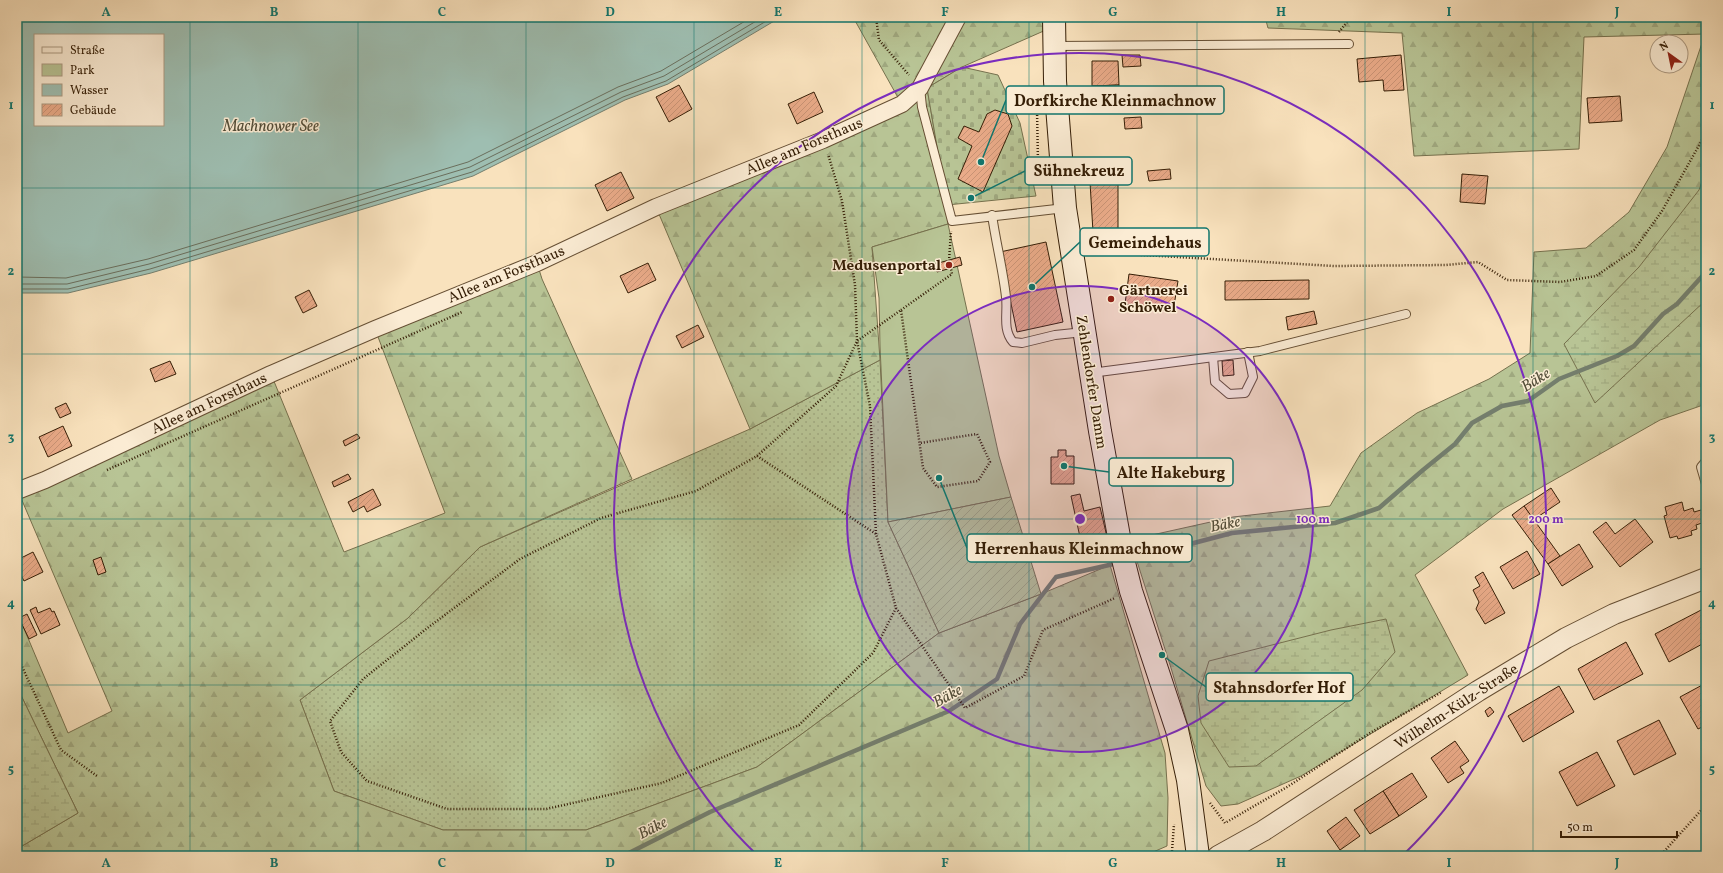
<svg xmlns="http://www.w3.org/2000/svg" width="1723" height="873" viewBox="0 0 1723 873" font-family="Vollkorn,serif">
	<defs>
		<pattern id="grass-dots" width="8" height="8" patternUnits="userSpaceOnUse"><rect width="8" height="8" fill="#b8c495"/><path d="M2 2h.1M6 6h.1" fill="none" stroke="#9fa87f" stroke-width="1.8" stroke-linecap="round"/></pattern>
		<pattern id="forest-firs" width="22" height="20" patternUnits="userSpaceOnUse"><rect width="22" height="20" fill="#b8c495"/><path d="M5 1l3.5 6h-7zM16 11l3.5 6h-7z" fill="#9fa87f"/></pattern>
		<pattern id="wetland-marsh" width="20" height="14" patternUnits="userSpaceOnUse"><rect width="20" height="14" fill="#b8c495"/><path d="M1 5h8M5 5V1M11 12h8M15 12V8" fill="none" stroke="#9fa87f"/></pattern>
		<pattern id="cemetery-stones" width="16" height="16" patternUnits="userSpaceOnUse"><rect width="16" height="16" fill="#b8c495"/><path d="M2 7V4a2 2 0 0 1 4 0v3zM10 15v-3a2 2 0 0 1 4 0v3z" fill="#9fa87f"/></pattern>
		<pattern id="garden-furrows" width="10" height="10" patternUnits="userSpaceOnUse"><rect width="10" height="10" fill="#b8c495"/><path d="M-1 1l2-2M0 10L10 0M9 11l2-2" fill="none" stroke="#9fa87f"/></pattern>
		<pattern id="building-hatch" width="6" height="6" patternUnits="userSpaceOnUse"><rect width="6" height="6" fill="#eaab89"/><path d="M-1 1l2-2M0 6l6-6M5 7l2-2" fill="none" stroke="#c99375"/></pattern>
	</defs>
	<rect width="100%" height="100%" fill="#f9e2bd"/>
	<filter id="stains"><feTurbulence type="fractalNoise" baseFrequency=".005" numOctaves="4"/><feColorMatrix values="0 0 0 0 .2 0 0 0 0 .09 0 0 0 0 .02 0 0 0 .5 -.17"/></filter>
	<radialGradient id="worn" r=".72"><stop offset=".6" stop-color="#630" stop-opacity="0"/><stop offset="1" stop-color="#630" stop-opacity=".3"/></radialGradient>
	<path fill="url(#grass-dots)" stroke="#76714e" d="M880,360L888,522L939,633L757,767L586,830H443L334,791L300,700L408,618L480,547L750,429Z"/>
	<g fill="url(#forest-firs)" stroke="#76714e">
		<path d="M853,17H1054L1055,26L962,67L927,88L947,205L948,224L872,247L880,360L750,429L656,207L901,103Z"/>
		<path d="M1265,17H1706V404L1660,420L1503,509L1415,575L1468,675L1301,776L1238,804L1221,806L1206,786L1171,668L1135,555L1134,539L1233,517L1330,506L1361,453L1417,413L1489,379L1530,353L1534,252L1586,248L1629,212L1667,147L1705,34L1584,37L1579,149L1414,156L1402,33L1268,28Z"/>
		<path d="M537,263L542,279L632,479L480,547L408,618L300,700L334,791L443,830H586L757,767L939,633L1041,594L1110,565L1165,753L1168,798L1167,846L1144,856H17V849L78,813L17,687V612L68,733L112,711L18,491L271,374L344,552L445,513L375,329Z"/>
	</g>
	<g fill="url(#wetland-marsh)" stroke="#76714e">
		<path d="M1706,171V300L1595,403L1564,344L1639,267L1699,190Z"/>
		<path d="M1386,619L1395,652L1362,690L1256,766L1229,767L1201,723L1198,696L1209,661L1331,630Z"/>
		<path d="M17,687L78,813L17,849Z"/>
	</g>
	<path fill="url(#cemetery-stones)" stroke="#76714e" d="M962,67L998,75L1020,123L1036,196L947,205L927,88Z"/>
	<path fill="#b8c495" stroke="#76714e" d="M948,224L999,456L1011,497L888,522L880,346L879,298L872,247Z"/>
	<path fill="url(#garden-furrows)" stroke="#76714e" d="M1011,497L1041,594L939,633L888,522Z"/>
	<path fill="#9ebeb1" stroke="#747e6d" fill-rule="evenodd" d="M17,17H781L668,84L625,100L473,176L151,273L68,293H17ZM35,35H163V125H35Z"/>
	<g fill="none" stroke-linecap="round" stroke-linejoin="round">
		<g stroke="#6a6e5c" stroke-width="1">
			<path d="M17,277L66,278L148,259L468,162L618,87L661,71L752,17"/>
			<path d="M17,284H67L149,264L470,167L621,92L664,76L763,17"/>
			<path d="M17,289H68L150,269L472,172L623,97L666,81L773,17"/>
		</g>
		<g stroke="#747e6d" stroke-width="4.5">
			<path d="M1129,560L1232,533L1335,523L1379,508L1423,470L1455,444L1472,423L1502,406L1528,401L1559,379L1617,356L1634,346L1663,314L1677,304L1706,272"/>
			<path d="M623,856L710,812L949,711L997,679L1020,624L1056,577L1118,563"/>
		</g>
	</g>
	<g fill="url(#building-hatch)" stroke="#351e06">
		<path d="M1122,55H1140L1141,66L1123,67Z"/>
		<path d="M1401,55L1404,90L1384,91L1383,80L1359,82L1357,59Z"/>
		<path d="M1092,61H1118L1119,85L1092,86Z"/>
		<path d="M679,85L692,109L669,122L656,97Z"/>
		<path d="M1119,85V99L1093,100L1092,86Z"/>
		<path d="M814,92L823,112L797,124L788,104Z"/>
		<path d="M1620,96L1622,121L1589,123L1587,98Z"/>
		<path d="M995,110L1008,114L1012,126L983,192L958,179L972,146L958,138L964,126L979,132L987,114Z"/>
		<path d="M1141,117L1142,128L1125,129L1124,118Z"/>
		<path d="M1170,169L1171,179L1149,181L1147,171Z"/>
		<path d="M621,172L634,198L607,211L595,185Z"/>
		<path d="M1462,174L1488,176L1485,204L1460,202Z"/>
		<path d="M1118,181V232H1093L1090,182Z"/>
		<path d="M1046,242L1063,322L1017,332L1000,252Z"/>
		<path d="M960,257L962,265L937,272L935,264Z"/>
		<path d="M648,263L656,280L628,293L620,276Z"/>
		<path d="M1129,274L1178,281L1173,312L1125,304Z"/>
		<path d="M1309,280V299L1225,300V281Z"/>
		<path d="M309,290L317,306L303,313L295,297Z"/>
		<path d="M1314,311L1317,324L1288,330L1286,317Z"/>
		<path d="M698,325L704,337L682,348L676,336Z"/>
		<path d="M1233,360L1234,375L1223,376L1222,361Z"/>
		<path d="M170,361L176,374L155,382L150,369Z"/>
		<path d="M66,403L71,413L60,418L55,408Z"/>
		<path d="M63,426L72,446L48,457L39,437Z"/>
		<path d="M357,434L360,438L345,446L343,441Z"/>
		<path d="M1058,450H1066V456H1074V484H1051V457H1058Z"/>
		<path d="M348,474L351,479L334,487L332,482Z"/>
		<path d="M1551,488L1560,502L1533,520L1524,506Z"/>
		<path d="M373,489L381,505L367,512L364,506L353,512L348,502Z"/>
		<path d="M1080,494L1084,511L1100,507L1111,554L1085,560L1071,496Z"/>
		<path d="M1682,502L1684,511L1693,508L1694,512L1701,510L1705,522L1696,525L1697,529L1691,531L1692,535L1678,539L1677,536L1670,538L1664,516L1667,515L1665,507Z"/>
		<path d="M1524,506L1560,556L1548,564L1512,515Z"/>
		<path d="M1635,519L1653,542L1620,567L1593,532L1606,522L1615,534Z"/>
		<path d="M1579,544L1593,567L1562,586L1548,564Z"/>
		<path d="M1527,551L1540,574L1513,589L1500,567Z"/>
		<path d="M33,552L43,572L24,581L17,567V560Z"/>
		<path d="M101,557L106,572L98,575L93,560Z"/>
		<path d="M1483,572L1505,613L1485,624L1476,609L1479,602L1473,590L1480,586L1475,577Z"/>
		<path d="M36,607L38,613L50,608L52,612L54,611L60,625L41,634L30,610Z"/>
		<path d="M1703,609L1706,615V642L1669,662L1655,634Z"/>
		<path d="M27,614L37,635L29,639L19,618Z"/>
		<path d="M1626,642L1643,674L1594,700L1578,669Z"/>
		<path d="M1706,683V725L1698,729L1680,697Z"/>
		<path d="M1559,686L1574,712L1523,742L1508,716Z"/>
		<path d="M1490,707L1494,712L1488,717L1485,711Z"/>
		<path d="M1659,720L1676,754L1634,775L1617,741Z"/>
		<path d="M1455,741L1469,761L1460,767L1464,773L1448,783L1431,758Z"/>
		<path d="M1597,752L1615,786L1577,806L1559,772Z"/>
		<path d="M1412,773L1427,797L1399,816L1383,791Z"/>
		<path d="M1383,791L1399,816L1370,834L1354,810Z"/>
		<path d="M1346,817L1360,836L1340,850L1327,831Z"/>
		<path d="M1567,852L1568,856H1552Z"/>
	</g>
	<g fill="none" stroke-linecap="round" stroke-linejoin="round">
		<g stroke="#664f34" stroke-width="10">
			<g id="service">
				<path d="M1055,46L1349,44"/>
				<path d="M920,88L922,107L952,221L1065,208"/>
				<path d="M992,215C996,243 1003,270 1006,297C1008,313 1002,329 1013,342L1022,343L1055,335L1084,332"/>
				<path d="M1213,357L1215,382L1229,394L1245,393L1253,377L1248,352"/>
				<path d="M1091,373L1260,351L1406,314"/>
				<path d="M1706,461L1701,467L1706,484"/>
			</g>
		</g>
		<g stroke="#664f34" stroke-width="18">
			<path id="minor" d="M17,491L45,480L271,374L375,329L537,263L656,207L823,140L902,104L920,88L958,17"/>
		</g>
		<g stroke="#664f34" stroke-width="22">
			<path id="tertiary" d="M1218,856L1263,831L1478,691L1566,638L1614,614L1706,578"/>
		</g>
		<g stroke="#351e06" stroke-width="24">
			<path id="secondary" d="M1054,17L1055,81L1065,208L1100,431L1123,559L1131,591L1177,730L1188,780L1198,856"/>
		</g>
		<g stroke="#351e06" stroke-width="2.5" stroke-dasharray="1 2" stroke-linecap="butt">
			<path d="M876,17L879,40L909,75"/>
			<path d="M1339,32L1351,17"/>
			<path d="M1037,109L1038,163L1043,176"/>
			<path d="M1090,252L1334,266L1446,265L1478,262L1507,280L1560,282L1596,276L1634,250L1662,211L1706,133"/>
			<path d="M949,261L951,231"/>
			<path d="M901,310L952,274L951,269"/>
			<path d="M757,456L876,534L896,608L873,653L799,725L662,783L546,809H447L367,781L341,752L330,721L363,679L430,626L520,559L601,518L696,491L757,456L836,386L857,341L855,285L842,201L828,154"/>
			<path d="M107,470L462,312"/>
			<path d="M876,534L870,406L857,341L901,310L923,468L937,487L978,481L990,462L977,434L920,443"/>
			<path d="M896,608L965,708L1024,676L1043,630L1115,598"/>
			<path d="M17,656L61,750L97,776"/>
			<path d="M1210,803L1225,823L1287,787L1370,733L1442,692"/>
			<path d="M1172,851L1174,824"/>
			<path d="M1259,856L1264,853"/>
			<path d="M1660,856L1706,805"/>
		</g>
		<use href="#service" stroke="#fbecd4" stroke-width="8"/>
		<use href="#minor" stroke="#fbecd4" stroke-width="16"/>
		<use href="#tertiary" stroke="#fbecd4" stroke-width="20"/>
		<use href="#secondary" stroke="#fbecd4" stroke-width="22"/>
	</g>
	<path fill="none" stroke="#0f766e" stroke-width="1" stroke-opacity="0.55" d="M190,17V856M358,17V856M526,17V856M694,17V856M862,17V856M1029,17V856M1197,17V856M1365,17V856M1533,17V856M17,188H1706M17,354H1706M17,519H1706M17,685H1706"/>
	<circle cx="1080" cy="519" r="233" fill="#7b2cbf" fill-opacity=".12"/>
	<g fill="none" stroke="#7b2cbf" stroke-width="2">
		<circle cx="1080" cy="519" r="233"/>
		<path d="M756 854A466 466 0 1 1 1404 854"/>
	</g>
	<g fill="#8f2418" stroke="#fbecd4" stroke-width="1.5">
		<circle cx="949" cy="265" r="4"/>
		<circle cx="1111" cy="299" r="4"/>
	</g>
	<g text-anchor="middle" stroke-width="3" stroke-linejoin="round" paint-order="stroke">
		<g font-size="15" fill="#351e06" stroke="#fbecd4">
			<text transform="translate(804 146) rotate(-23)" y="5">Allee am Forsthaus</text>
			<text transform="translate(506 274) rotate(-23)" y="5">Allee am Forsthaus</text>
			<text transform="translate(1092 382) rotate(81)" y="5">Zehlendorfer Damm</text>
			<text transform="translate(209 403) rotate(-25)" y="5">Allee am Forsthaus</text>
			<text transform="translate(1456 706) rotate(-33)" y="5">Wilhelm-Külz-Straße</text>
		</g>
		<g font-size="15" font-weight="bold" fill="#351e06" stroke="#fbecd4" text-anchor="end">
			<text x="941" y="270">Medusenportal</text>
			<text x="1119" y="295" text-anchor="start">Gärtnerei<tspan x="1119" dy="17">Schöwel</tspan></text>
		</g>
		<g font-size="16" font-style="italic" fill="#544e39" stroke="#fbecd4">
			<text x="271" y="131">Machnower See</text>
			<text transform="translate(1535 379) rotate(-32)" y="6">Bäke</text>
			<text transform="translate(1225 523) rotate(-11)" y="6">Bäke</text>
			<text transform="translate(947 695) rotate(-29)" y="6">Bäke</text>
			<text transform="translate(652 827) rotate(-27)" y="6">Bäke</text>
		</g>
	</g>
	<circle cx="1080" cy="519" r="6" fill="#7b2cbf" stroke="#fbecd4" stroke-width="2"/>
	<g font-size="12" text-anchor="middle" font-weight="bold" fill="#7b2cbf" stroke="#fbecd4" stroke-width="3" stroke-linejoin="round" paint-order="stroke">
		<text x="1313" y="523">100 m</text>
		<text x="1546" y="523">200 m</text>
	</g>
	<path fill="none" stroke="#0f766e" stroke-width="1.5" d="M981 162L1006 100M971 198L1025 171M1032 287L1080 242M1064 466L1109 472M939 478L967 548M1162 655L1206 687"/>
	<g fill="#0f766e" stroke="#fbecd4" stroke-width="1.5">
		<circle cx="981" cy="162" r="4"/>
		<circle cx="971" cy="198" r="4"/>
		<circle cx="1032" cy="287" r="4"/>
		<circle cx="1064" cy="466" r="4"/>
		<circle cx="939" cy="478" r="4"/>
		<circle cx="1162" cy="655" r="4"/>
	</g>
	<g fill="#fbecd4" stroke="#0f766e" stroke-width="1.5">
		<rect x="1006" y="86" width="218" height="28" rx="4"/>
		<rect x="1025" y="157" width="107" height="28" rx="4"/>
		<rect x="1080" y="228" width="129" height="28" rx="4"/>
		<rect x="1109" y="458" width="124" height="28" rx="4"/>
		<rect x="967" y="534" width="225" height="28" rx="4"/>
		<rect x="1206" y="673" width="147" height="28" rx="4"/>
	</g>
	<g font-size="16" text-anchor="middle" font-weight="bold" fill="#351e06">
		<text x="1115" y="106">Dorfkirche Kleinmachnow</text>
		<text x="1079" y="176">Sühnekreuz</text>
		<text x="1145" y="248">Gemeindehaus</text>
		<text x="1171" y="478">Alte Hakeburg</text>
		<text x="1079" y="554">Herrenhaus Kleinmachnow</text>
		<text x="1279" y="693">Stahnsdorfer Hof</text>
	</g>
	<rect width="1723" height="873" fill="none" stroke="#f9e2bd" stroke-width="44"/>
	<rect x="34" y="34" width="130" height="92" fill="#fbecd4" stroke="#ac9a82"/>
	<rect x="42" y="47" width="20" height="6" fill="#fbecd4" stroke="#ac9a82"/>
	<text x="70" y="54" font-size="12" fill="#351e06">Straße</text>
	<rect x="42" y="64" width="20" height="12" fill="#b8c495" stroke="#ac9a82"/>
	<text x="70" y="74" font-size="12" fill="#351e06">Park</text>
	<rect x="42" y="84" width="20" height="12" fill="#9ebeb1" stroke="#ac9a82"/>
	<text x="70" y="94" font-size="12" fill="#351e06">Wasser</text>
	<rect x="42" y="104" width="20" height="12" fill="url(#building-hatch)" stroke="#ac9a82"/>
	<text x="70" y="114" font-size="12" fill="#351e06">Gebäude</text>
	<g transform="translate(1669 54) rotate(327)"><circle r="19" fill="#fbecd4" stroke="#ac9a82"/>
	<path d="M0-3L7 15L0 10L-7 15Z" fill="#8f2418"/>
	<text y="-6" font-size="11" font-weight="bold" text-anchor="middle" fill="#351e06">N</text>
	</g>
	<path d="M1561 831v6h116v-6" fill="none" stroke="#351e06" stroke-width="2"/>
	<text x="1567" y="831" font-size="12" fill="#351e06" stroke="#fbecd4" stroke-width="3" paint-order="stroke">50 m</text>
	<rect x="22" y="22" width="1679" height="829" fill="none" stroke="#0f766e" stroke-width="1.5"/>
	<g font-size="13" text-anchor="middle" font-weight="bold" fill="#0f766e">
		<text x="106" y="16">A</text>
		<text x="274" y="16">B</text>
		<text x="442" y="16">C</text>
		<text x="610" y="16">D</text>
		<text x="778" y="16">E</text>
		<text x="945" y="16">F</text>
		<text x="1113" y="16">G</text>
		<text x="1281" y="16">H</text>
		<text x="1449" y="16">I</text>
		<text x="1617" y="16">J</text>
		<text x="11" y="109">1</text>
		<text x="1712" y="109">1</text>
		<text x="11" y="275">2</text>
		<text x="1712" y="275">2</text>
		<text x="11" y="441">3</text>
		<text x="1712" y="441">3</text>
		<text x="11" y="607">4</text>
		<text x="1712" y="607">4</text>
		<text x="11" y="773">5</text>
		<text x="1712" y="773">5</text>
		<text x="106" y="867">A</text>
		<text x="274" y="867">B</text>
		<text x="442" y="867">C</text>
		<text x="610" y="867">D</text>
		<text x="778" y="867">E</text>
		<text x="945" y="867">F</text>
		<text x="1113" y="867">G</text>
		<text x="1281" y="867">H</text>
		<text x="1449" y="867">I</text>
		<text x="1617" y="867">J</text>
	</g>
	<rect width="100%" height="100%" filter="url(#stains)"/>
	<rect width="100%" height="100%" fill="url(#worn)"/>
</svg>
